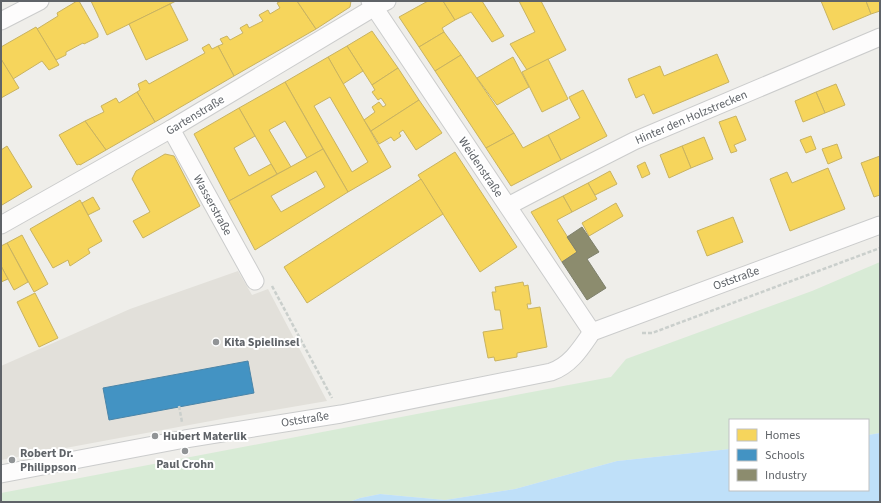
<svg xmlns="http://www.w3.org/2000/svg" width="881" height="503" viewBox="0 0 881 503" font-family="'Source Sans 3',sans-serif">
	<rect width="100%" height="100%" fill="#efeeea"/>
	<path fill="#e2e0da" d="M238,271L252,295L268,289L327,401L227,418L1,460V366L130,309Z"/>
	<path fill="#d8ebd6" d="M880,262V433L868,435V420H730V449L617,461L515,489L445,500L380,494L360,498L349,502H1V493L611,377L626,359L812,291Z"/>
	<path fill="#bfe0f9" d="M880,433V502H349L360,498L380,494L445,500L515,489L617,461L730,449V490H868V435Z"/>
	<g fill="#f6d55c" stroke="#c9b360" fill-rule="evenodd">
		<path d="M77,1H79L98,34V37L84,44L83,43L66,52V55L56,60L37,29L58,16L57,13Z"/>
		<path d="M91,1H176L107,35Z"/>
		<path d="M281,1H297L316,29L234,76L218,46L223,44L220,39L227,36L230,40L243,33L240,28L247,24L249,28L263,21L259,15L268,10L270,14L280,8L277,3Z"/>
		<path d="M297,1H351L350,7L316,29Z"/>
		<path d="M428,1H443L455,20L442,28L444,32L419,47L399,17Z"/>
		<path d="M443,1H482L504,36L492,42L471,12L455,20Z"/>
		<path d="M519,1H541L566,50L527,70L510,44L535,32Z"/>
		<path d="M821,1H866L871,14L833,30Z"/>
		<path d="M866,1H880V11L871,14Z"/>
		<path d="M170,4L188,40L146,60L129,24Z"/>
		<path d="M36,27L59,65L49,70L42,61L13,79L1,59V47Z"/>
		<path d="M372,31L398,68L372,85L347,46Z"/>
		<path d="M444,32L461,55L435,71L419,47Z"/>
		<path d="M209,44L212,49L218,46L234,76L155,122L137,92L140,90L138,84L146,80L149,84L205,53L202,48Z"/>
		<path d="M347,46L363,71L343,84L328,57Z"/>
		<path d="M717,54L729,82L653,114L644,94L636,98L628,79L660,66L664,76Z"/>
		<path d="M461,55L514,133L486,148L435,71Z"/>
		<path d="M328,57L391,167L348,192L285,82ZM330,97L368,162L352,172L314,106Z"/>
		<path d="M513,57L529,87L497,105L477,78Z"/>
		<path d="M1,59L19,88L1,98Z"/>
		<path d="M548,59L568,99L542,112L522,72Z"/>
		<path d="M398,68L419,100L371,131L364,120L375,112L372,107L379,102L383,107L386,105L381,98L378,100L372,92L375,90L372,85Z"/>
		<path d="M285,82L323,149L307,158L285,121L269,130L291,167L277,174L239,108Z"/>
		<path d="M836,84L845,105L825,113L816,92Z"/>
		<path d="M583,90L607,136L561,160L548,135L580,118L569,97Z"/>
		<path d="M137,92L155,122L106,150L85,121L104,112L101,106L116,98L119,103Z"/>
		<path d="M816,92L825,113L803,122L795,101Z"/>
		<path d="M419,100L442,133L416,150L403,130L399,133L401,136L394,141L391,137L379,144L371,131Z"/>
		<path d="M239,108L255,136L234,148L249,176L271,164L277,174L229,201L194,134Z"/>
		<path d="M736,116L746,140L734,145L737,151L731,153L719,122Z"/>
		<path d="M85,121L106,150L80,165L79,164L77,165L59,135Z"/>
		<path d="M514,133L523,148L548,135L561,160L511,186L486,148Z"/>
		<path d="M811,136L816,149L806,153L800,140Z"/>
		<path d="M704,137L713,159L691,168L682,146Z"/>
		<path d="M837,144L842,158L828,164L822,149Z"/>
		<path d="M7,146L32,187L2,205L1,203V150Z"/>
		<path d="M682,146L691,168L669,178L660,155Z"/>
		<path d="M323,149L348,192L255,250L229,201ZM316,171L325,187L281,212L271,196Z"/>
		<path d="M455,152L517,247L480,272L418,175Z"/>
		<path d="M165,154L174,156L200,206L143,238L133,221L150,212L132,179L136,171Z"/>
		<path d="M880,156V195L874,197L861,163Z"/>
		<path d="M645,162L650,174L642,178L637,166Z"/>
		<path d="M828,168L845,209L790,231L770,179L787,172L792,183Z"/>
		<path d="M610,171L617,184L595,195L588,183Z"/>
		<path d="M421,179L443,214L307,303L284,267Z"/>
		<path d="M588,183L597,199L572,212L563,196Z"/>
		<path d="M563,196L572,212L557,220L577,252L562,262L531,212Z"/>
		<path d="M93,197L100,209L88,215L82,203Z"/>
		<path d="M80,200L102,241L88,249L90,253L70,266L68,260L53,268L30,229Z"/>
		<path d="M616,203L623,216L589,236L582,223Z"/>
		<path d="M733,217L743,242L707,256L697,231Z"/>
		<path d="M22,235L48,284L34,292L7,243Z"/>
		<path d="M7,243L28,282L14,290L1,266V246Z"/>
		<path d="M1,266L8,279L1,282Z"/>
		<path d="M523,282L524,286L528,285L531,304H527L528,309L540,307L547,347L517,353V357L495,361L494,357L488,358L483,332L503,329L500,310H495L492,292H496L495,287Z"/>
		<path d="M35,293L58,338L39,347L17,302Z"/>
	</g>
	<path fill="#4393c3" stroke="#4b85a8" d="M248,361L254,393L109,420L103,388Z"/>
	<path fill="#8c8c6e" stroke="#7e806c" d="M582,227L599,252L587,259L606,288L587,300L562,262L577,252L567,237Z"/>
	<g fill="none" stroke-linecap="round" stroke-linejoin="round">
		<g stroke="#cbcccc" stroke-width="19">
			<g id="street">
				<path d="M370,1L592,332"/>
				<path d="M1,21L40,1"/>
				<path d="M171,129L255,281"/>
				<path d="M508,206L571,173L634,141L880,37"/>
				<path d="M1,225L171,129L373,8L387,1"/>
				<path d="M1,474L185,439L341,414L551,372C571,365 581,348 592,332L880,225"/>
			</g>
		</g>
		<g stroke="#cacfcc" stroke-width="2.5" stroke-dasharray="4 2" stroke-linecap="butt">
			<path d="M272,286L332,398"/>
			<path d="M642,333H652L880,248"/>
			<path d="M179,406L182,422"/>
		</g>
		<use href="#street" stroke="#fdfcfc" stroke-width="17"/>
	</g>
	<g fill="#919496" stroke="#fff" stroke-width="1.5">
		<circle cx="216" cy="342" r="4"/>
		<circle cx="155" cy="436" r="4"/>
		<circle cx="185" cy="451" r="4"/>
		<circle cx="12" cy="460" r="4"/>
	</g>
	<g text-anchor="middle" stroke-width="4" stroke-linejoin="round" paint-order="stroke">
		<g font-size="12" fill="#5f6368" stroke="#fff">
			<text transform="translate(195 115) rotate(-31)" y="4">Gartenstraße</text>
			<text transform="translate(691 117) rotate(-23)" y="4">Hinter den Holzstrecken</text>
			<text transform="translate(481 167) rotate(56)" y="4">Weidenstraße</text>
			<text transform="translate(213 205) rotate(61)" y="4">Wasserstraße</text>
			<text transform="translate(736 278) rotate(-20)" y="4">Oststraße</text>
			<text transform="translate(305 419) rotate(-9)" y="4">Oststraße</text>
		</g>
		<g font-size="12" font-weight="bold" fill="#5f6368" stroke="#fff" text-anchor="start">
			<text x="224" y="346">Kita Spielinsel</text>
			<text x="163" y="440">Hubert Materlik</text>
			<text x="20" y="457">Robert Dr.<tspan x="20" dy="14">Philippson</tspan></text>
			<text x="185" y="468" text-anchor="middle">Paul Crohn</text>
		</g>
	</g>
	<rect width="881" height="503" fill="none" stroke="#5f6368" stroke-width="4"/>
	<rect x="729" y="419" width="140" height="72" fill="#ffffff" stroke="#bfc1c3"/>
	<rect x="737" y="429" width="20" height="12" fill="#f6d55c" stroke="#bfc1c3"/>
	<text x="765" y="439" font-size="12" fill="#5f6368">Homes</text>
	<rect x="737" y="449" width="20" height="12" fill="#4393c3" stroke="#bfc1c3"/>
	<text x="765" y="459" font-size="12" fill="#5f6368">Schools</text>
	<rect x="737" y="469" width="20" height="12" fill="#8c8c6e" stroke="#bfc1c3"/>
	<text x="765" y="479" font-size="12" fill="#5f6368">Industry</text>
</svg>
